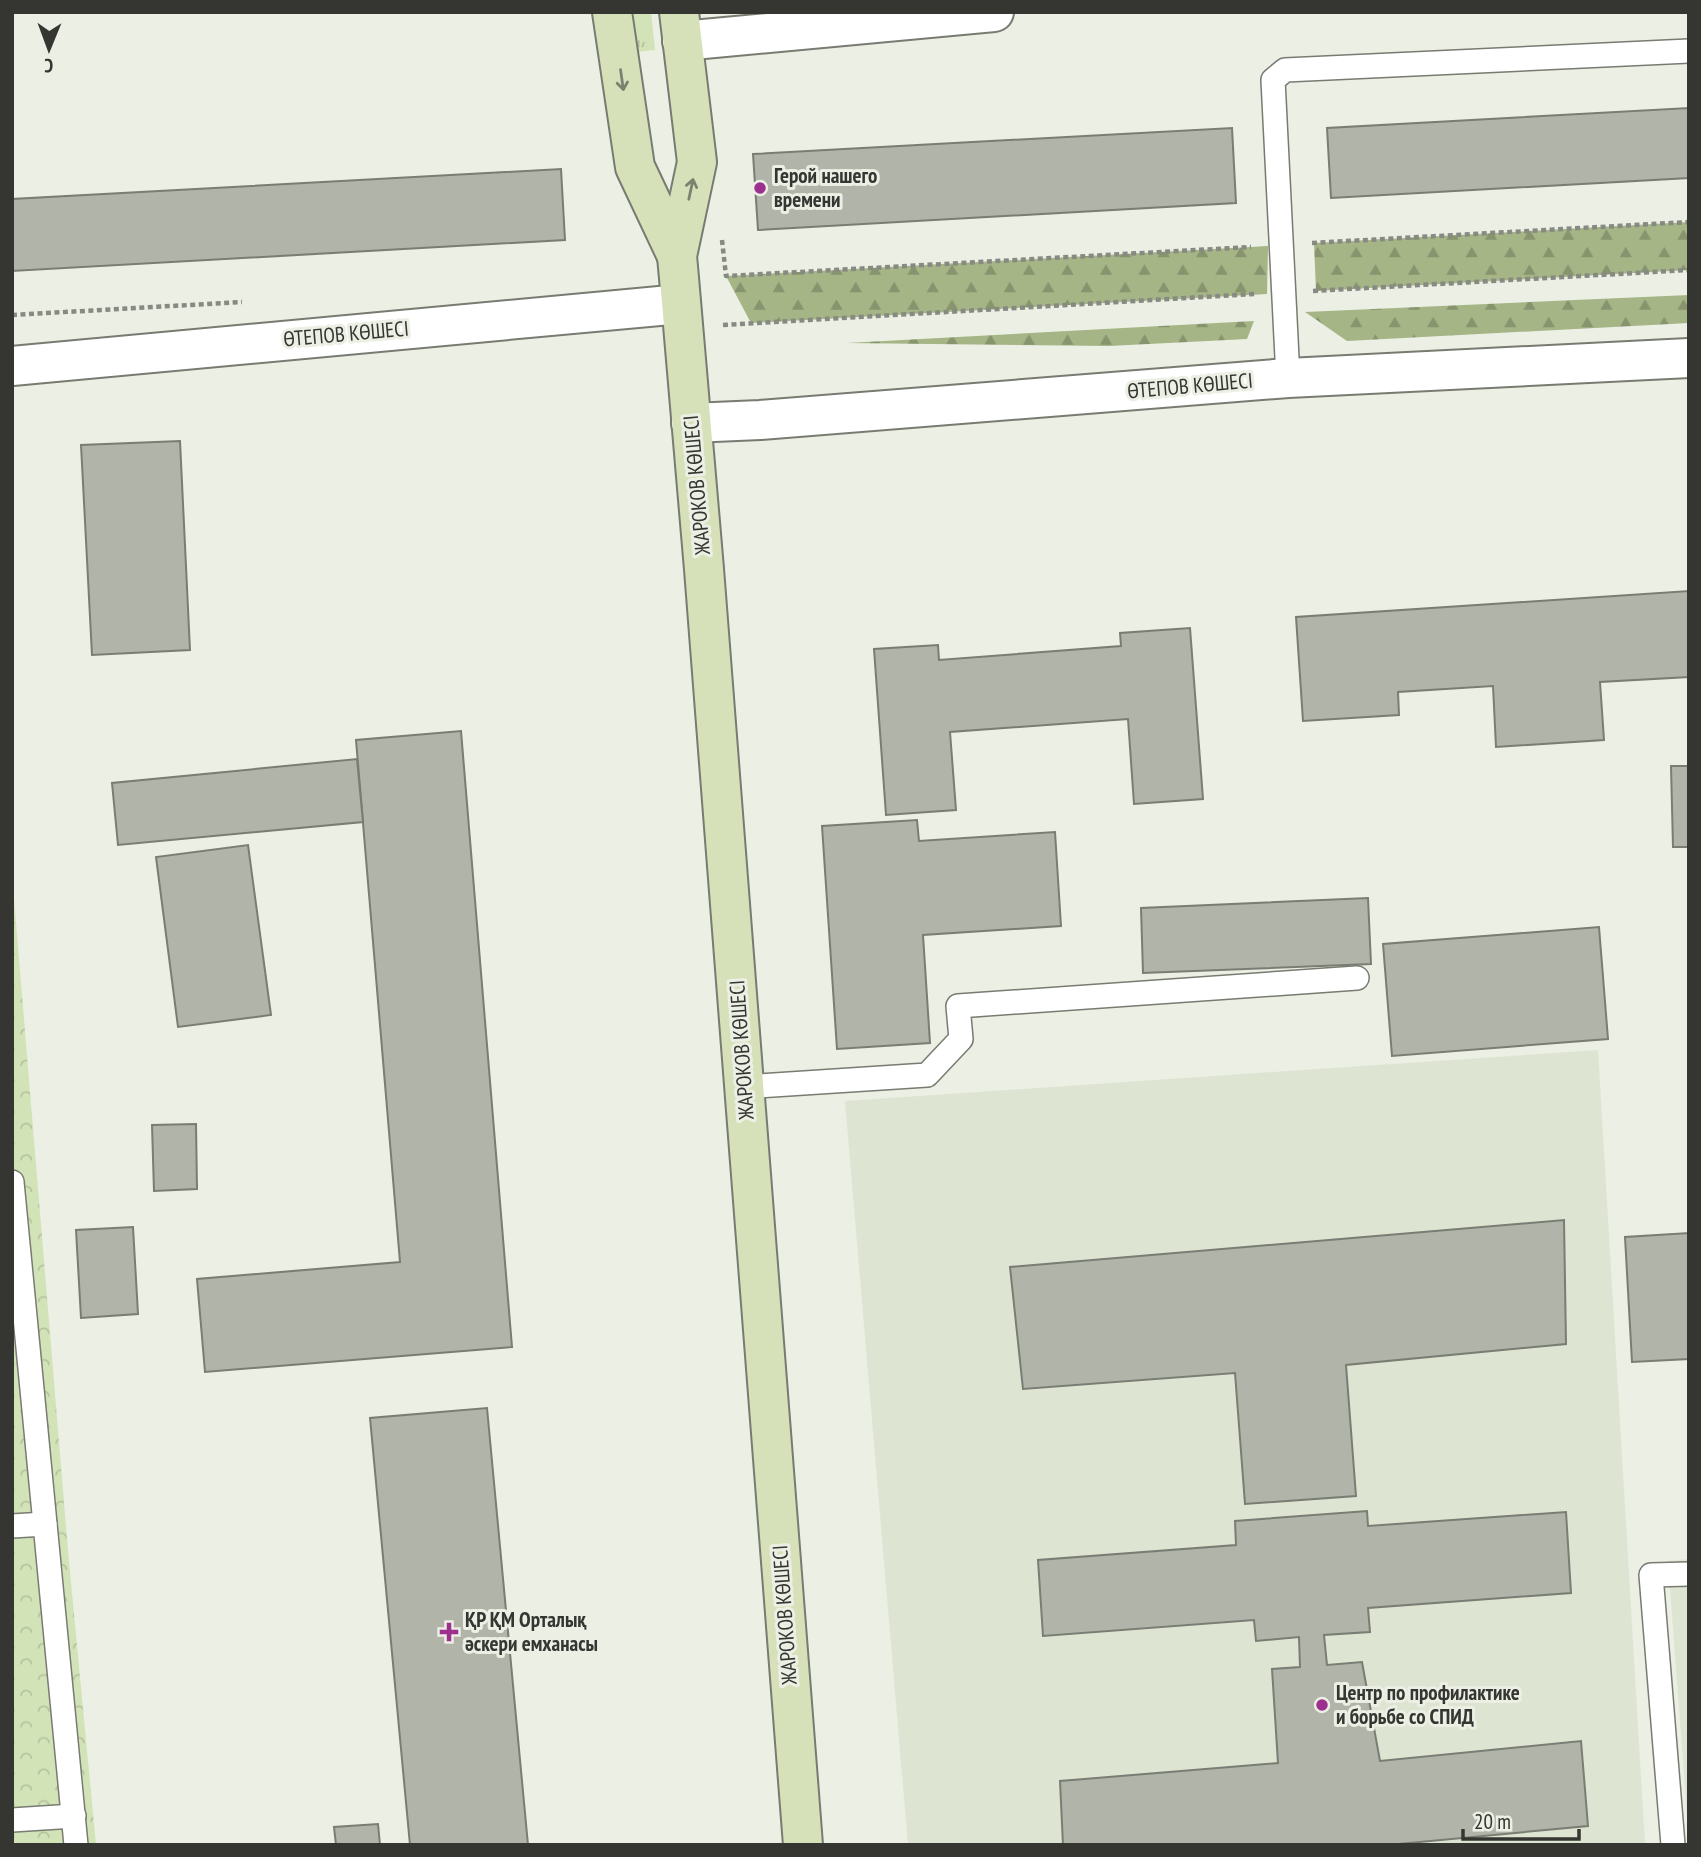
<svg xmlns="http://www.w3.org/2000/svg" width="1701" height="1857" viewBox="0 0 1701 1857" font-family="'PT Sans Narrow',sans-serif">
	<defs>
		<pattern id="grass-tufts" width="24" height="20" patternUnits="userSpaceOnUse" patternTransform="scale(1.75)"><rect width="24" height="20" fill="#d3e3b8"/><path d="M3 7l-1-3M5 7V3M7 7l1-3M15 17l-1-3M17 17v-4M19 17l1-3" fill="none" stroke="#b6c39f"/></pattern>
		<pattern id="forest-firs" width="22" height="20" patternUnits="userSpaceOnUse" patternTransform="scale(1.75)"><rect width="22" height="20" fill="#a5b586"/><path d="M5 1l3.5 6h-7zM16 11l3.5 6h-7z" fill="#87946e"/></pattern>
		<pattern id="park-crowns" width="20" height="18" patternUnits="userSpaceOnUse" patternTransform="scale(1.75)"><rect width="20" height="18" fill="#d3e3b8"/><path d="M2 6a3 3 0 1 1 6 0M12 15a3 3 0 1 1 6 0" fill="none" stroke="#b6c39f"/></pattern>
	</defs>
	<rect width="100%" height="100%" fill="#ebefe4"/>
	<g fill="#dee4d2">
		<path d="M1598,1050L1645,1845H908L845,1101Z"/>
		<path d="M1689,1559V1842L1668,1561Z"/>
	</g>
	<path fill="url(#grass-tufts)" d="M631,12H651L655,50L636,52Z"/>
	<g fill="url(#forest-firs)">
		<path d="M1689,222V270L1316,291L1314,243Z"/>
		<path d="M1268,246L1267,294L751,323L726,276Z"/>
		<path d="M1689,295V323L1347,341L1305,312Z"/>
		<path d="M1254,321L1247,339L1109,346L847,343Z"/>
	</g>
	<path fill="url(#park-crowns)" d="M12,874L68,1551L96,1845H12Z"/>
	<g fill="#b0b4a9" stroke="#797d73" stroke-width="2">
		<path d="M1689,108V178L1331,198L1327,128Z"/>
		<path d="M1232,128L1236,203L758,230L753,154Z"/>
		<path d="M561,169L565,240L12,271V199Z"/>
		<path d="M180,441L190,650L92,655L81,445Z"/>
		<path d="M1689,591V677L1600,682L1604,740L1496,747L1493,686L1398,692L1399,715L1303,721L1296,617Z"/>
		<path d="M1190,628L1203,799L1134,804L1128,719L950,732L956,810L886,815L874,649L938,645L939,660L1121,646L1120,633Z"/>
		<path d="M461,731L512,1347L205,1372L197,1279L400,1262L356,740Z"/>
		<path d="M357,759L363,822L118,845L112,783Z"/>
		<path d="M1671,766H1689V847H1673Z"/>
		<path d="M917,820L919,841L1055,832L1061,926L923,935L930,1043L837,1049L822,826Z"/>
		<path d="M248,845L271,1015L178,1027L156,857Z"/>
		<path d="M1368,898L1371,964L1143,973L1141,908Z"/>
		<path d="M1599,927L1608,1039L1392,1056L1383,944Z"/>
		<path d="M196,1124L197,1189L154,1191L152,1125Z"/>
		<path d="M1564,1220L1566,1344L1346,1365L1356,1496L1245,1504L1235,1373L1023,1389L1010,1267Z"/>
		<path d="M133,1227L138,1314L81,1318L76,1230Z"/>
		<path d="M1689,1233V1359L1632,1362L1625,1237Z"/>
		<path d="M487,1408L528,1845H410L370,1418Z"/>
		<path d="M1367,1511L1368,1526L1566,1512L1571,1593L1368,1608L1370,1632L1324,1635L1327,1665L1362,1662L1380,1761L1581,1741L1588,1826L1388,1845H1063L1060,1781L1278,1763L1272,1669L1300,1667L1299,1637L1256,1641L1254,1620L1043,1636L1038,1560L1236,1545L1235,1521Z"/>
		<path d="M378,1824L380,1845H336L334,1827Z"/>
	</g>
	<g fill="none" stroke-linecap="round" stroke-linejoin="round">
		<g stroke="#787b71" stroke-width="26">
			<g id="service">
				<path d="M1288,378L1273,80L1285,70L1689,51"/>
				<path d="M744,1087L927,1075L961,1039L958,1006L1357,978"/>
				<path d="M12,1182L76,1845"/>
				<path d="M12,1526L45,1524"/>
				<path d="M12,1820L74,1816"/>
				<path d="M1673,1845L1651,1575L1689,1574"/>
			</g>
		</g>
		<g stroke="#787b71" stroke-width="42">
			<g id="minor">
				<path d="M682,41L994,12"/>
				<path d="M12,366L681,304"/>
			</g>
		</g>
		<g stroke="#787b71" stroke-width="42">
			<path id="tertiary" d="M691,423L760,420L1288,378L1689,358"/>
		</g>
		<g stroke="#787b71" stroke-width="42">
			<g id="secondary">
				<path d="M612,12L635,167L677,256"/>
				<path d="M679,12L697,162L677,256L679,278L704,569L803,1845"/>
			</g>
		</g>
		<g stroke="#878a82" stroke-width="4.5" stroke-dasharray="5 3.5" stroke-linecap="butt">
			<path d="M722,240L726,276L1251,247"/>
			<path d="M1312,243L1689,222"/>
			<path d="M1313,291L1689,270"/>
			<path d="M12,315L242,302"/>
			<path d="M723,325L1255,294"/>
		</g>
		<use href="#service" stroke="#fff" stroke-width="23"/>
		<use href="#minor" stroke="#fff" stroke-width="38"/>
		<use href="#tertiary" stroke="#fff" stroke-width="38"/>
		<use href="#secondary" stroke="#d6e0b9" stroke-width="38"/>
	</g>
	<defs><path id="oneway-shaft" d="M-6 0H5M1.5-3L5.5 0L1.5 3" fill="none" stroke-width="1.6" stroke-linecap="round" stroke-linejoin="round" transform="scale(1.75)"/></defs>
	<g stroke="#7d826f">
		<use href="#oneway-shaft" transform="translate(622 80) rotate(82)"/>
		<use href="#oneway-shaft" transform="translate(691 189) rotate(-78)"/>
	</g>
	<g fill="#9d2f8f" stroke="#ebefe4" stroke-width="2.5">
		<circle cx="760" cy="188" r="7"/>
		<path d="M445.5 1621.5h7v7h7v7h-7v7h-7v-7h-7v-7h7z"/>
		<circle cx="1322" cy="1705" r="7"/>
	</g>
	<g text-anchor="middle" stroke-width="6" stroke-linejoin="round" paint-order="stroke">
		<g font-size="21" font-weight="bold" fill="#353632" stroke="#ebefe4" text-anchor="start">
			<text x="774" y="183">Герой нашего<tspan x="774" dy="24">времени</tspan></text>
			<text x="465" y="1627">ҚР ҚМ Орталық<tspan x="465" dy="24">әскери емханасы</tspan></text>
			<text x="1336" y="1700">Центр по профилактике<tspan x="1336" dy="24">и борьбе со СПИД</tspan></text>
		</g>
		<g font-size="21" fill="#353632" stroke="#ebefe4">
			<text transform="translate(346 334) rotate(-5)" y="7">ӨТЕПОВ КӨШЕСІ</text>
			<text transform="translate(1190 386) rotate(-5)" y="7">ӨТЕПОВ КӨШЕСІ</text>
			<text transform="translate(697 485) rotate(-95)" y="7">ЖАРОКОВ КӨШЕСІ</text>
			<text transform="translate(742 1050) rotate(-94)" y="7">ЖАРОКОВ КӨШЕСІ</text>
			<text transform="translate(785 1615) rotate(-94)" y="7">ЖАРОКОВ КӨШЕСІ</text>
		</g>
	</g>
	<rect width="1701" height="1857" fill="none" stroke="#353632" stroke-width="28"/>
	<g transform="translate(49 49) rotate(181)" stroke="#ebefe4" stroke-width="5" paint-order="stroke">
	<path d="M0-5L12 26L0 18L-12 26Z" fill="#353632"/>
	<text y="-10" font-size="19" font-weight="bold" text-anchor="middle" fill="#353632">С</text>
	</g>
	<path d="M1463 1829v10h116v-10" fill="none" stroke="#353632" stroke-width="3.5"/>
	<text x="1474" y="1829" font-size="21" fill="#353632" stroke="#ebefe4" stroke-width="5" paint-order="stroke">20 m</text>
</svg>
